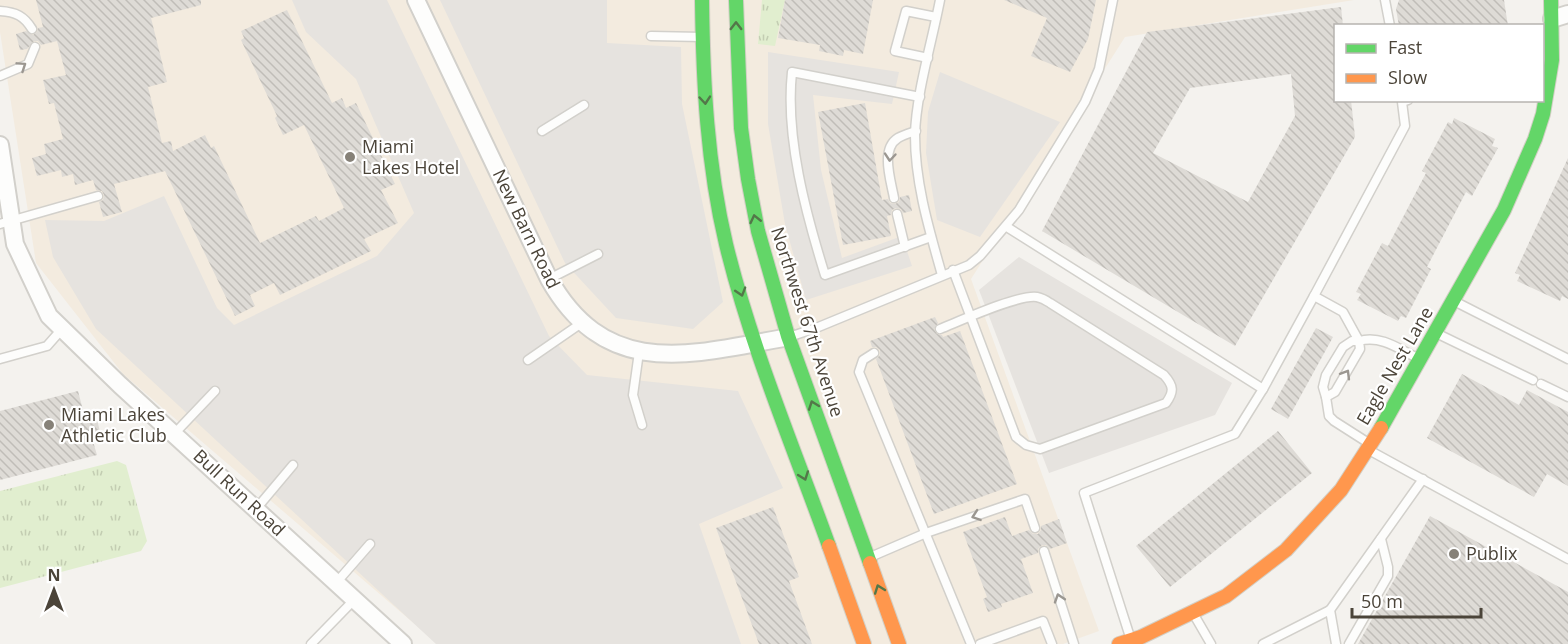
<svg xmlns="http://www.w3.org/2000/svg" width="1568" height="644" viewBox="0 0 1568 644" font-family="'Open Sans',sans-serif">
	<defs>
		<pattern id="park-tufts" width="24" height="20" patternUnits="userSpaceOnUse" patternTransform="scale(1.5)"><rect width="24" height="20" fill="#e1eecf"/><path d="M3 7l-1-3M5 7V3M7 7l1-3M15 17l-1-3M17 17v-4M19 17l1-3" fill="none" stroke="#c3cdb2"/></pattern>
		<pattern id="building-back-hatch" width="6" height="6" patternUnits="userSpaceOnUse" patternTransform="scale(1.5)"><rect width="6" height="6" fill="#dedbd6"/><path d="M-1 5l2 2M0 0l6 6M5-1l2 2" fill="none" stroke="#c0bdb8"/></pattern>
	</defs>
	<rect width="100%" height="100%" fill="#f4f2ee"/>
	<path fill="#f3ebdf" d="M0,0H1354L1125,37L971,279L1099,631L1063,644H438L123,374L36,263L0,32Z"/>
	<g fill="url(#park-tufts)">
		<path d="M762,0H785L775,46L758,44Z"/>
		<path d="M117,461L126,465L147,541L141,551L0,588V491Z"/>
	</g>
	<g fill="#e6e3df">
		<path d="M292,0H387L549,336L587,375L738,391L783,488L699,524L741,644H436L96,329L53,257L45,220L104,221L164,196L217,308L234,325L377,256L414,213L356,79L306,32Z"/>
		<path d="M440,0H607V43L681,47L682,104L723,302L693,329L616,318L565,263Z"/>
		<path d="M768,52L899,72L892,104L813,95L821,170L842,258L902,236L912,266L806,300L785,224L768,124Z"/>
		<path d="M940,72L1060,122L980,237L937,220L926,153L928,112Z"/>
		<path d="M1019,257L1232,383L1215,415L1049,473L979,290Z"/>
	</g>
	<g fill="url(#building-back-hatch)" fill-rule="evenodd">
		<path d="M36,0H201V5L151,18L167,82L148,87L162,143L171,141L173,151L205,135L211,148L214,146L260,243L316,216L319,221L344,208L304,125L283,135L275,118L277,116L241,40L244,38L241,31L287,10L332,103L342,98L346,108L356,103L395,184L381,190L398,223L364,239L371,251L280,295L274,283L250,295L255,306L235,316L165,171L114,184L122,212L103,217L99,202L103,200L104,195L102,191L96,190L93,180L75,185L73,174L62,177L61,170L37,176L32,158L46,154L44,144L63,139L54,103L49,104L43,80L66,75L57,41L41,45L38,41H34L27,49L20,50L16,34L26,31L33,35L37,32L38,28L43,27Z"/>
		<path d="M785,0H873L863,54L844,50L843,56L819,51L820,45L778,38Z"/>
		<path d="M1004,0H1096L1088,39L1070,72L1031,56L1047,18Z"/>
		<path d="M1399,0H1504L1508,26H1399L1396,9Z"/>
		<path d="M1341,7L1343,26H1335V100H1351L1355,137L1235,346L1042,231L1147,32ZM1291,74L1295,116L1248,202L1153,153L1190,88Z"/>
		<path d="M865,103L882,200L888,199L890,203L895,204L899,202L900,197L909,195L912,211L903,213L901,209L896,208L892,210L891,215L887,216L891,236L843,245L818,112Z"/>
		<path d="M1454,118L1495,139L1492,146L1498,148L1472,196L1466,192L1427,267L1431,269L1406,318L1401,316L1398,321L1357,300L1361,294L1356,292L1382,243L1388,246L1426,173L1422,171L1448,122L1452,124Z"/>
		<path d="M1568,158V299L1562,296L1560,301L1517,281L1520,275L1515,273Z"/>
		<path d="M935,317L938,323L934,329L937,334L942,335L943,337L960,331L1017,484L934,514L876,359L880,355V350L876,347H872L870,341Z"/>
		<path d="M1316,328L1333,337L1288,419L1271,409Z"/>
		<path d="M1462,374L1519,405L1527,390L1568,412V486L1547,474L1534,497L1427,438Z"/>
		<path d="M78,391L84,414L95,411L101,436L92,438L97,455L0,480V411Z"/>
		<path d="M1278,431L1312,473L1170,587L1136,546Z"/>
		<path d="M773,507L799,577L789,581L812,644H759L716,528Z"/>
		<path d="M1430,516L1568,592V644H1358Z"/>
		<path d="M1005,517L1012,536L1029,530L1033,534H1038L1041,530V526L1059,519L1067,543L1050,549L1046,545H1042L1038,549V553L1021,559L1033,593L1001,604L1002,607L988,612L983,599L987,597L963,532Z"/>
	</g>
	<g fill="none" stroke-linecap="round" stroke-linejoin="round">
		<g stroke="#d2d0cb" stroke-width="11">
			<g id="lane">
				<path d="M940,0C932,42 916,94 915,135C915,183 929,229 942,275"/>
				<path d="M1385,0L1390,26"/>
				<path d="M0,11C16,12 24,16 32,29"/>
				<path d="M651,36L702,37"/>
				<path d="M928,58L895,51L906,11L936,17"/>
				<path d="M0,76L28,64L35,47"/>
				<path d="M920,97L792,72C785,137 806,214 825,275L931,237"/>
				<path d="M542,131L584,105"/>
				<path d="M894,198C891,181 880,149 898,138C903,135 910,133 916,131"/>
				<path d="M897,214L905,247"/>
				<path d="M0,224L98,196"/>
				<path d="M1007,227L1263,389L1235,434L1084,493L1131,640"/>
				<path d="M549,279L598,254"/>
				<path d="M1454,301L1568,359"/>
				<path d="M940,329C960,321 1019,294 1037,297C1042,298 1047,301 1050,303L1164,375C1174,386 1174,392 1166,403L1040,449L1026,445L1016,437L953,270"/>
				<path d="M1436,333L1533,380"/>
				<path d="M789,337L816,328L969,265L980,256L1019,210L1085,102L1099,69L1113,0"/>
				<path d="M639,352L633,395L642,425"/>
				<path d="M874,353L863,360L859,372L971,644"/>
				<path d="M0,359L47,346L62,329"/>
				<path d="M528,360L583,322"/>
				<path d="M1541,384L1568,397"/>
				<path d="M1263,389L1314,296"/>
				<path d="M1326,397L1323,387L1326,375L1343,347L1352,341H1359L1343,312L1314,296L1405,126L1402,102L1408,100"/>
				<path d="M175,433L215,391"/>
				<path d="M1370,444L1334,421L1329,416L1326,397L1335,392L1360,349L1359,341C1382,335 1399,349 1419,359"/>
				<path d="M1367,449L1568,559"/>
				<path d="M256,509L293,465"/>
				<path d="M1044,551L1074,644"/>
				<path d="M868,558L926,533L1025,499L1035,528"/>
				<path d="M336,583L370,544"/>
				<path d="M1330,610L1336,644"/>
				<path d="M1193,613L1211,644"/>
				<path d="M311,644L354,600"/>
				<path d="M980,644L1043,621L1052,644"/>
				<path d="M1263,644L1330,610L1423,479"/>
				<path d="M1349,644L1388,576V567L1381,539"/>
			</g>
		</g>
		<g stroke="#d2d0cb" stroke-width="20">
			<g id="street">
				<path d="M416,0L549,279C607,382 693,354 789,337"/>
				<path d="M1552,19L1568,14"/>
				<path d="M0,145L15,244L49,316L120,385L403,644"/>
			</g>
		</g>
		<g stroke="#d3cfc5" stroke-width="16">
			<g id="fast">
				<path d="M702,0C703,82 707,164 726,244C751,347 793,446 829,546"/>
				<path d="M736,0L741,128L748,179L758,231L788,336L870,563"/>
				<path d="M1381,428L1504,210L1535,139L1543,114L1552,60L1551,0"/>
			</g>
		</g>
		<g stroke="#d3cfc5" stroke-width="16">
			<g id="slow">
				<path d="M829,546L864,644"/>
				<path d="M870,563L899,644"/>
				<path d="M1119,644L1141,637L1226,596L1286,550L1341,490L1381,428"/>
			</g>
		</g>
		<use href="#lane" stroke="#fdfdfc" stroke-width="8"/>
		<use href="#street" stroke="#fdfdfc" stroke-width="16"/>
		<use href="#fast" stroke="#63d668" stroke-width="14"/>
		<use href="#slow" stroke="#ff974d" stroke-width="14"/>
	</g>
	<defs><path id="oneway-chevron" d="M-2-3.5L2.5 0L-2 3.5" fill="none" stroke-width="1.6" stroke-linecap="round" stroke-linejoin="round" transform="scale(1.5)"/></defs>
	<g stroke="#537749">
		<use href="#oneway-chevron" transform="translate(736 26) rotate(-90)"/>
		<use href="#oneway-chevron" transform="translate(705 100) rotate(85)"/>
		<use href="#oneway-chevron" transform="translate(755 219) rotate(-103)"/>
		<use href="#oneway-chevron" transform="translate(741 292) rotate(73)"/>
		<use href="#oneway-chevron" transform="translate(813 405) rotate(-110)"/>
		<use href="#oneway-chevron" transform="translate(804 476) rotate(70)"/>
		<use href="#oneway-chevron" transform="translate(879 589) rotate(-110)"/>
	</g>
	<g stroke="#9b9791">
		<use href="#oneway-chevron" transform="translate(22 66) rotate(-34)"/>
		<use href="#oneway-chevron" transform="translate(890 157) rotate(95)"/>
		<use href="#oneway-chevron" transform="translate(1346 374) rotate(-59)"/>
		<use href="#oneway-chevron" transform="translate(976 516) rotate(161)"/>
		<use href="#oneway-chevron" transform="translate(1059 598) rotate(-108)"/>
	</g>
	<g fill="#868178" stroke="#fff" stroke-width="2">
		<circle cx="350" cy="157" r="6"/>
		<circle cx="49" cy="425" r="6"/>
		<circle cx="1454" cy="554" r="6"/>
	</g>
	<g text-anchor="middle" stroke-width="4.5" stroke-linejoin="round" paint-order="stroke">
		<g font-size="18" fill="#4b4439" stroke="#fff" text-anchor="start">
			<text x="362" y="153">Miami<tspan x="362" dy="21">Lakes Hotel</tspan></text>
			<text x="61" y="421">Miami Lakes<tspan x="61" dy="21">Athletic Club</tspan></text>
			<text x="1466" y="560">Publix</text>
		</g>
		<g font-size="18" fill="#4b4439" stroke="#fff">
			<text transform="translate(526 229) rotate(64)" y="6">New Barn Road</text>
			<text transform="translate(807 322) rotate(72)" y="6">Northwest 67th Avenue</text>
			<text transform="translate(1395 366) rotate(-60)" y="6">Eagle Nest Lane</text>
			<text transform="translate(239 493) rotate(43)" y="6">Bull Run Road</text>
		</g>
	</g>
	<rect x="1334" y="24" width="210" height="78" fill="#ffffff" stroke="#b7b4b0" stroke-width="1.5"/>
	<rect x="1346" y="44" width="30" height="9" fill="#63d668" stroke="#b7b4b0" stroke-width="1.5"/>
	<text x="1388" y="54" font-size="18" fill="#4b4439">Fast</text>
	<rect x="1346" y="74" width="30" height="9" fill="#ff974d" stroke="#b7b4b0" stroke-width="1.5"/>
	<text x="1388" y="84" font-size="18" fill="#4b4439">Slow</text>
	<g transform="translate(54 590)" stroke="#ffffff" stroke-width="4.5" paint-order="stroke">
	<path d="M0-4.5L10 22L0 15L-10 22Z" fill="#4b4439"/>
	<text y="-9" font-size="16" font-weight="bold" text-anchor="middle" fill="#4b4439">N</text>
	</g>
	<path d="M1352 608v9h129v-9" fill="none" stroke="#4b4439" stroke-width="3"/>
	<text x="1361" y="608" font-size="18" fill="#4b4439" stroke="#ffffff" stroke-width="4.5" paint-order="stroke">50 m</text>
</svg>
